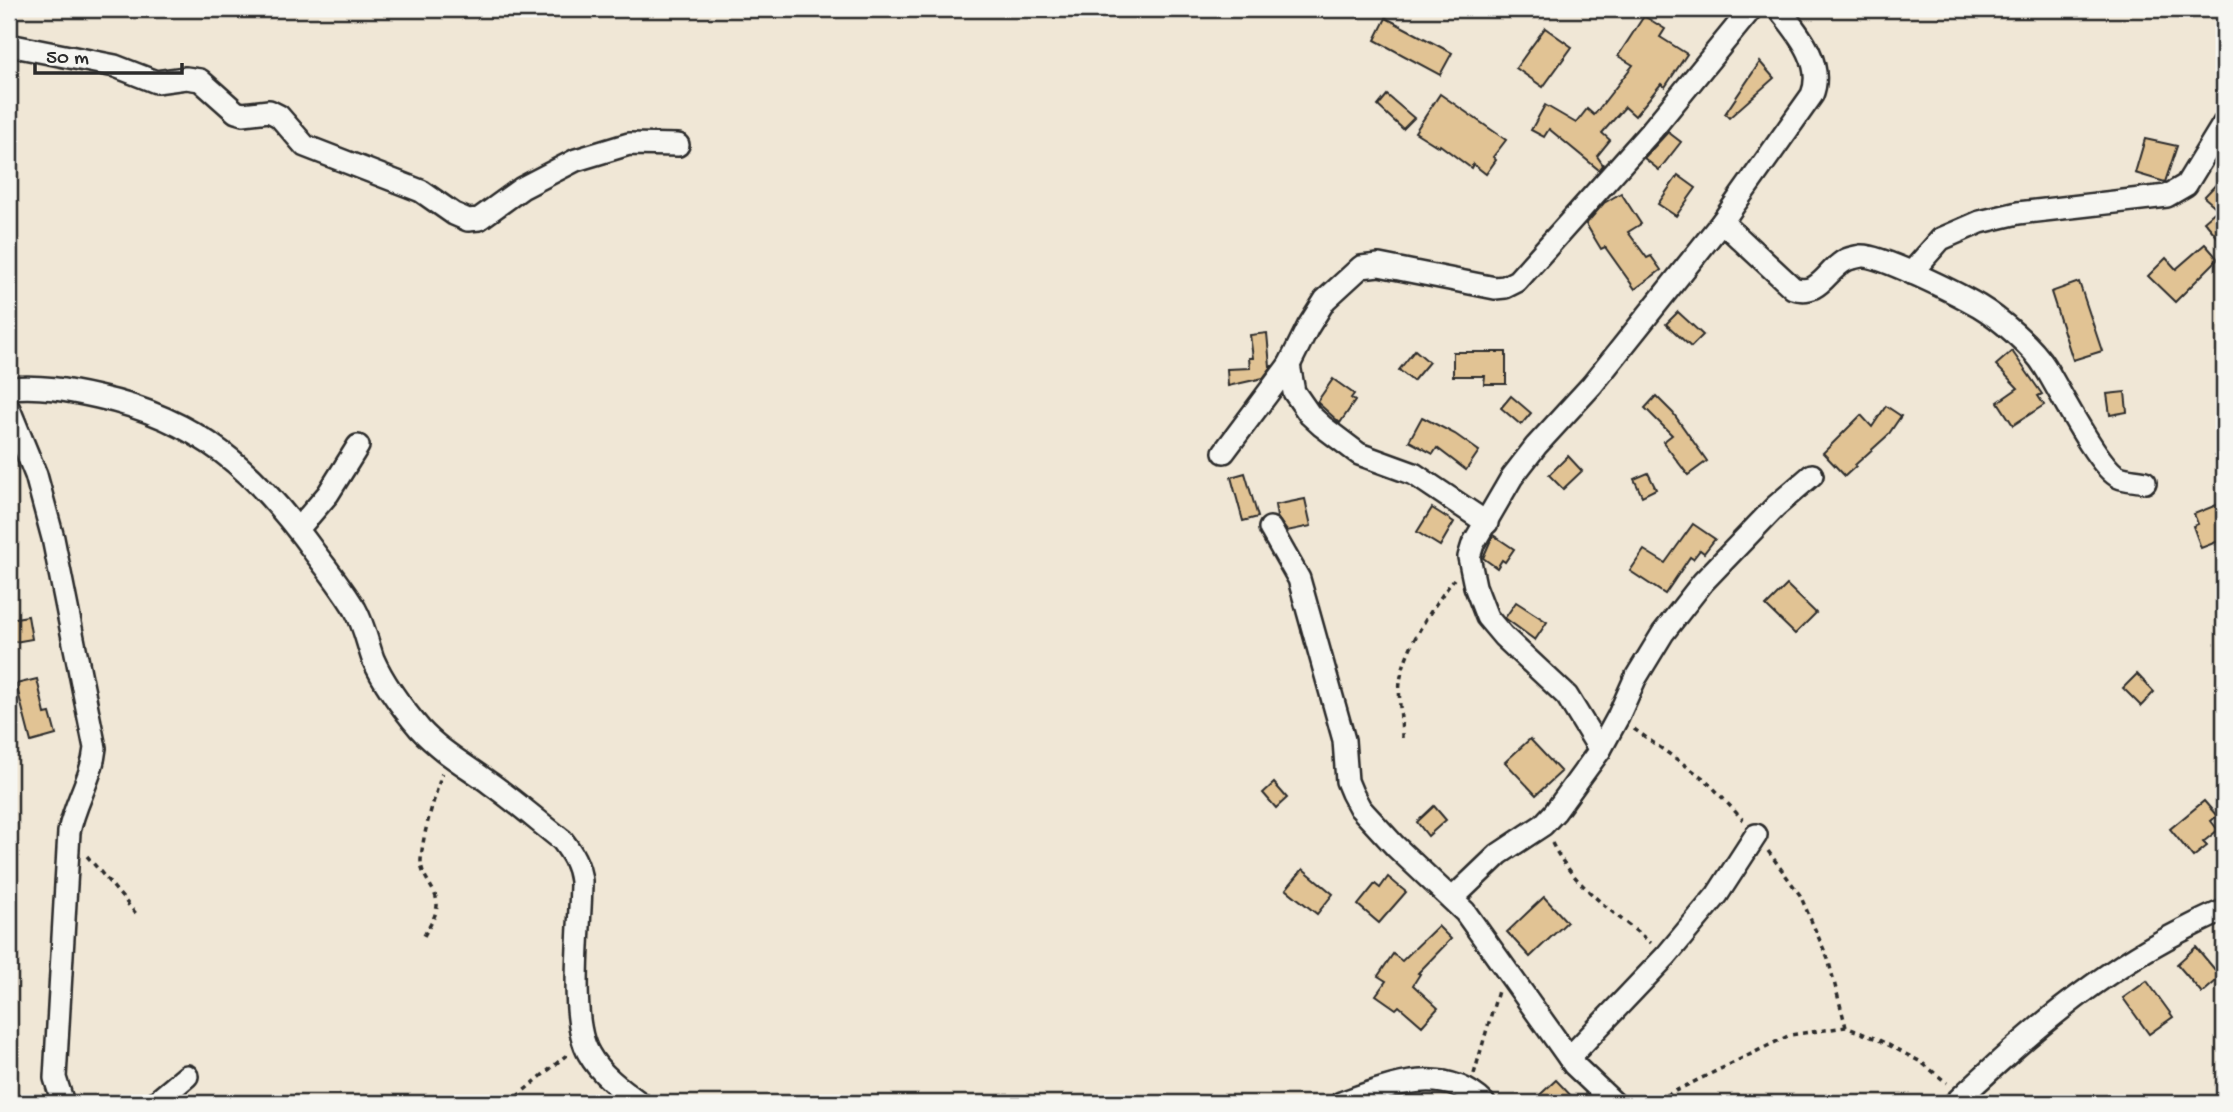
<svg xmlns="http://www.w3.org/2000/svg" width="2233" height="1112" viewBox="0 0 2233 1112" font-family="'Gochi Hand',sans-serif">
	<rect width="100%" height="100%" fill="#f0e7d6"/>
	<filter id="ink" filterUnits="userSpaceOnUse"><feTurbulence type="fractalNoise" baseFrequency=".0143" numOctaves="2"/><feDisplacementMap in="SourceGraphic" scale="14" xChannelSelector="R" yChannelSelector="G"/><feConvolveMatrix kernelMatrix="1 2 1 2 8 2 1 2 1" color-interpolation-filters="sRGB"/></filter>
	<g filter="url(#ink)">
		<g fill="#e1c394" stroke="#2b2b2b" stroke-width="2">
			<path d="M1644,16L1665,29L1660,37L1687,54L1665,87L1661,84L1635,116L1625,107L1602,133L1610,140L1597,156L1603,165L1599,170L1549,129L1544,137L1531,130L1545,105L1576,123L1587,109L1594,115L1633,65L1618,56Z"/>
			<path d="M1386,18L1452,53L1440,75L1375,40Z"/>
			<path d="M1545,28L1572,47L1543,87L1516,68Z"/>
			<path d="M1760,62L1774,78L1729,118L1725,114Z"/>
			<path d="M1440,94L1506,140L1493,157L1496,160L1486,174L1473,164L1471,168L1440,145L1439,147L1415,132Z"/>
			<path d="M1387,95L1414,118L1403,129L1378,106Z"/>
			<path d="M1668,132L1681,142L1659,170L1644,158Z"/>
			<path d="M2145,139L2177,146L2165,182L2135,173Z"/>
			<path d="M1678,175L1696,188L1676,216L1658,204Z"/>
			<path d="M2224,176V245L2204,221L2218,209L2204,197Z"/>
			<path d="M1621,193L1641,224L1628,232L1647,258L1651,256L1661,270L1635,289L1605,247L1601,249L1586,224L1604,203Z"/>
			<path d="M2205,244L2218,259L2175,302L2148,276L2166,258L2176,269Z"/>
			<path d="M2079,282L2102,351L2073,360L2051,292Z"/>
			<path d="M1678,312L1703,335L1691,347L1666,324Z"/>
			<path d="M1267,333L1270,366H1272L1263,378L1228,386L1227,369L1250,368L1249,358H1253L1250,335Z"/>
			<path d="M1415,350L1429,362L1413,381L1399,370Z"/>
			<path d="M2012,351L2042,394L2038,396L2044,405L2013,425L1998,402L2018,388L1996,365Z"/>
			<path d="M1453,352H1506V384H1484L1485,376H1453Z"/>
			<path d="M1333,379L1354,394L1351,398L1355,401L1340,423L1317,402Z"/>
			<path d="M2125,392L2127,412L2110,415L2107,394Z"/>
			<path d="M1511,396L1531,413L1521,425L1501,408Z"/>
			<path d="M1656,396L1673,413L1707,461L1688,475L1663,442L1672,435L1645,408Z"/>
			<path d="M1886,406L1901,416L1888,435L1855,465L1856,466L1845,476L1823,453L1861,415L1872,427Z"/>
			<path d="M1422,417L1455,434L1479,451L1466,470L1437,448L1433,454L1409,441Z"/>
			<path d="M1568,456L1582,471L1563,489L1549,475Z"/>
			<path d="M1245,473L1258,517L1243,521L1231,477Z"/>
			<path d="M1648,473L1656,489L1642,496L1634,479Z"/>
			<path d="M1305,499L1311,526L1287,531L1277,517L1275,505Z"/>
			<path d="M2224,502V539L2201,548L2193,526L2198,524L2194,514Z"/>
			<path d="M1432,508L1454,522L1440,546L1417,532Z"/>
			<path d="M1693,524L1715,539L1704,553L1700,550L1693,559L1690,557L1665,594L1630,571L1644,550L1665,563Z"/>
			<path d="M1493,535L1514,549L1505,562L1502,560L1497,568L1483,558Z"/>
			<path d="M1787,585L1816,613L1795,634L1766,606Z"/>
			<path d="M1516,602L1547,622L1535,640L1505,618Z"/>
			<path d="M28,616L32,639L9,643V619Z"/>
			<path d="M2137,674L2154,692L2141,706L2123,688Z"/>
			<path d="M37,679L45,714L50,713L56,735L31,742L16,684Z"/>
			<path d="M1530,739L1561,772L1536,795L1505,762Z"/>
			<path d="M1274,783L1287,798L1276,808L1263,793Z"/>
			<path d="M2204,801L2217,816L2211,821L2218,830L2203,842L2207,846L2193,857L2170,829Z"/>
			<path d="M1434,806L1446,820L1428,836L1417,822Z"/>
			<path d="M1303,869L1333,894L1317,914L1286,889Z"/>
			<path d="M1388,877L1406,892L1379,923L1358,905L1375,884L1380,888Z"/>
			<path d="M1544,897L1567,922L1530,957L1507,932Z"/>
			<path d="M1438,926L1451,939L1418,973L1420,974L1413,985L1438,1008L1422,1026L1399,1006L1396,1009L1376,995L1386,981L1378,976L1393,954L1402,961Z"/>
			<path d="M2196,947L2221,977L2202,993L2177,964Z"/>
			<path d="M2147,981L2173,1017L2149,1034L2123,998Z"/>
			<path d="M1556,1080L1578,1103H1531Z"/>
		</g>
		<g fill="none" stroke-linecap="round" stroke-linejoin="round">
			<g stroke="#2b2b2b" stroke-width="26">
				<g id="minor">
					<path d="M9,45L115,66L156,82L186,78L200,80L236,112L243,114L269,111L279,116L305,146L421,191L454,214L468,220L479,219L522,188L576,160L629,144L678,145"/>
					<path d="M1722,222L1793,288C1820,297 1826,270 1846,260C1850,258 1857,257 1861,256C1879,254 1960,295 1979,306C1999,318 2033,347 2045,367C2059,389 2098,468 2119,477C2126,480 2137,480 2145,482"/>
					<path d="M1911,273L1941,239L1980,222L2018,213L2167,196L2186,185L2224,123"/>
					<path d="M1289,365L1294,392L1310,415L1322,426L1359,454L1414,474L1487,523"/>
					<path d="M9,388C40,385 67,390 98,397C199,419 256,471 315,553C329,571 343,590 355,609C364,625 367,642 373,659C384,684 403,709 420,729C441,752 467,766 491,784C516,802 538,821 562,840C572,853 579,864 581,881C581,924 568,1019 589,1054C600,1074 622,1090 640,1103"/>
					<path d="M9,409L36,475L53,538L95,748C92,778 75,802 69,832L55,1078L63,1103"/>
					<path d="M1224,452L1289,365L1308,327L1325,300L1361,267L1379,265L1495,288L1505,287L1517,281L1652,130L1751,9"/>
					<path d="M1270,528L1299,579L1344,740L1347,781L1352,793L1360,808L1395,846L1465,912L1574,1065L1614,1103"/>
					<path d="M298,529L328,494L358,446"/>
					<path d="M1600,750L1567,696L1503,636L1487,617L1475,586L1469,557L1473,544L1512,477L1536,446L1592,385L1722,222L1812,95C1825,63 1797,32 1779,9"/>
					<path d="M1453,898L1499,854L1543,825L1555,812L1600,750L1618,717L1635,679L1663,633L1703,582L1776,506L1812,475"/>
					<path d="M1569,1058L1666,956L1717,895L1756,835"/>
					<path d="M155,1103L187,1076"/>
					<path d="M1341,1103C1388,1086 1443,1063 1484,1103"/>
					<path d="M1955,1103C2023,1038 2096,974 2181,931C2195,924 2209,916 2224,911"/>
				</g>
			</g>
			<g stroke="#2b2b2b" stroke-width="3.5" stroke-dasharray="5 5" stroke-linecap="butt">
				<path d="M1634,729L1706,780L1743,820"/>
				<path d="M1402,738C1402,720 1398,700 1400,682C1405,646 1433,607 1454,579"/>
				<path d="M1552,843C1573,886 1615,913 1651,943"/>
				<path d="M1768,851L1800,895L1828,959L1846,1027"/>
				<path d="M87,856L138,916"/>
				<path d="M424,936C428,928 434,920 436,911C442,892 420,879 421,860C423,831 434,801 442,773"/>
				<path d="M1474,1074L1498,991"/>
				<path d="M509,1103L569,1053"/>
				<path d="M1637,1103L1667,1095L1790,1035L1846,1027L1879,1040L1921,1062L1947,1083"/>
			</g>
			<use href="#minor" stroke="#f6f6f2" stroke-width="21"/>
		</g>
	</g>
	<rect width="2233" height="1112" fill="none" stroke="#f6f6f2" stroke-width="35"/>
	<rect x="18" y="18" width="2198" height="1077" fill="none" stroke="#2b2b2b" stroke-width="2.5" filter="url(#ink)"/>
	<path d="M35 63v10h147v-10" fill="none" stroke="#2b2b2b" stroke-width="3.5"/>
	<text x="46" y="63" font-size="21" fill="#2b2b2b" stroke="#f6f6f2" stroke-width="5" paint-order="stroke">50 m</text>
</svg>
